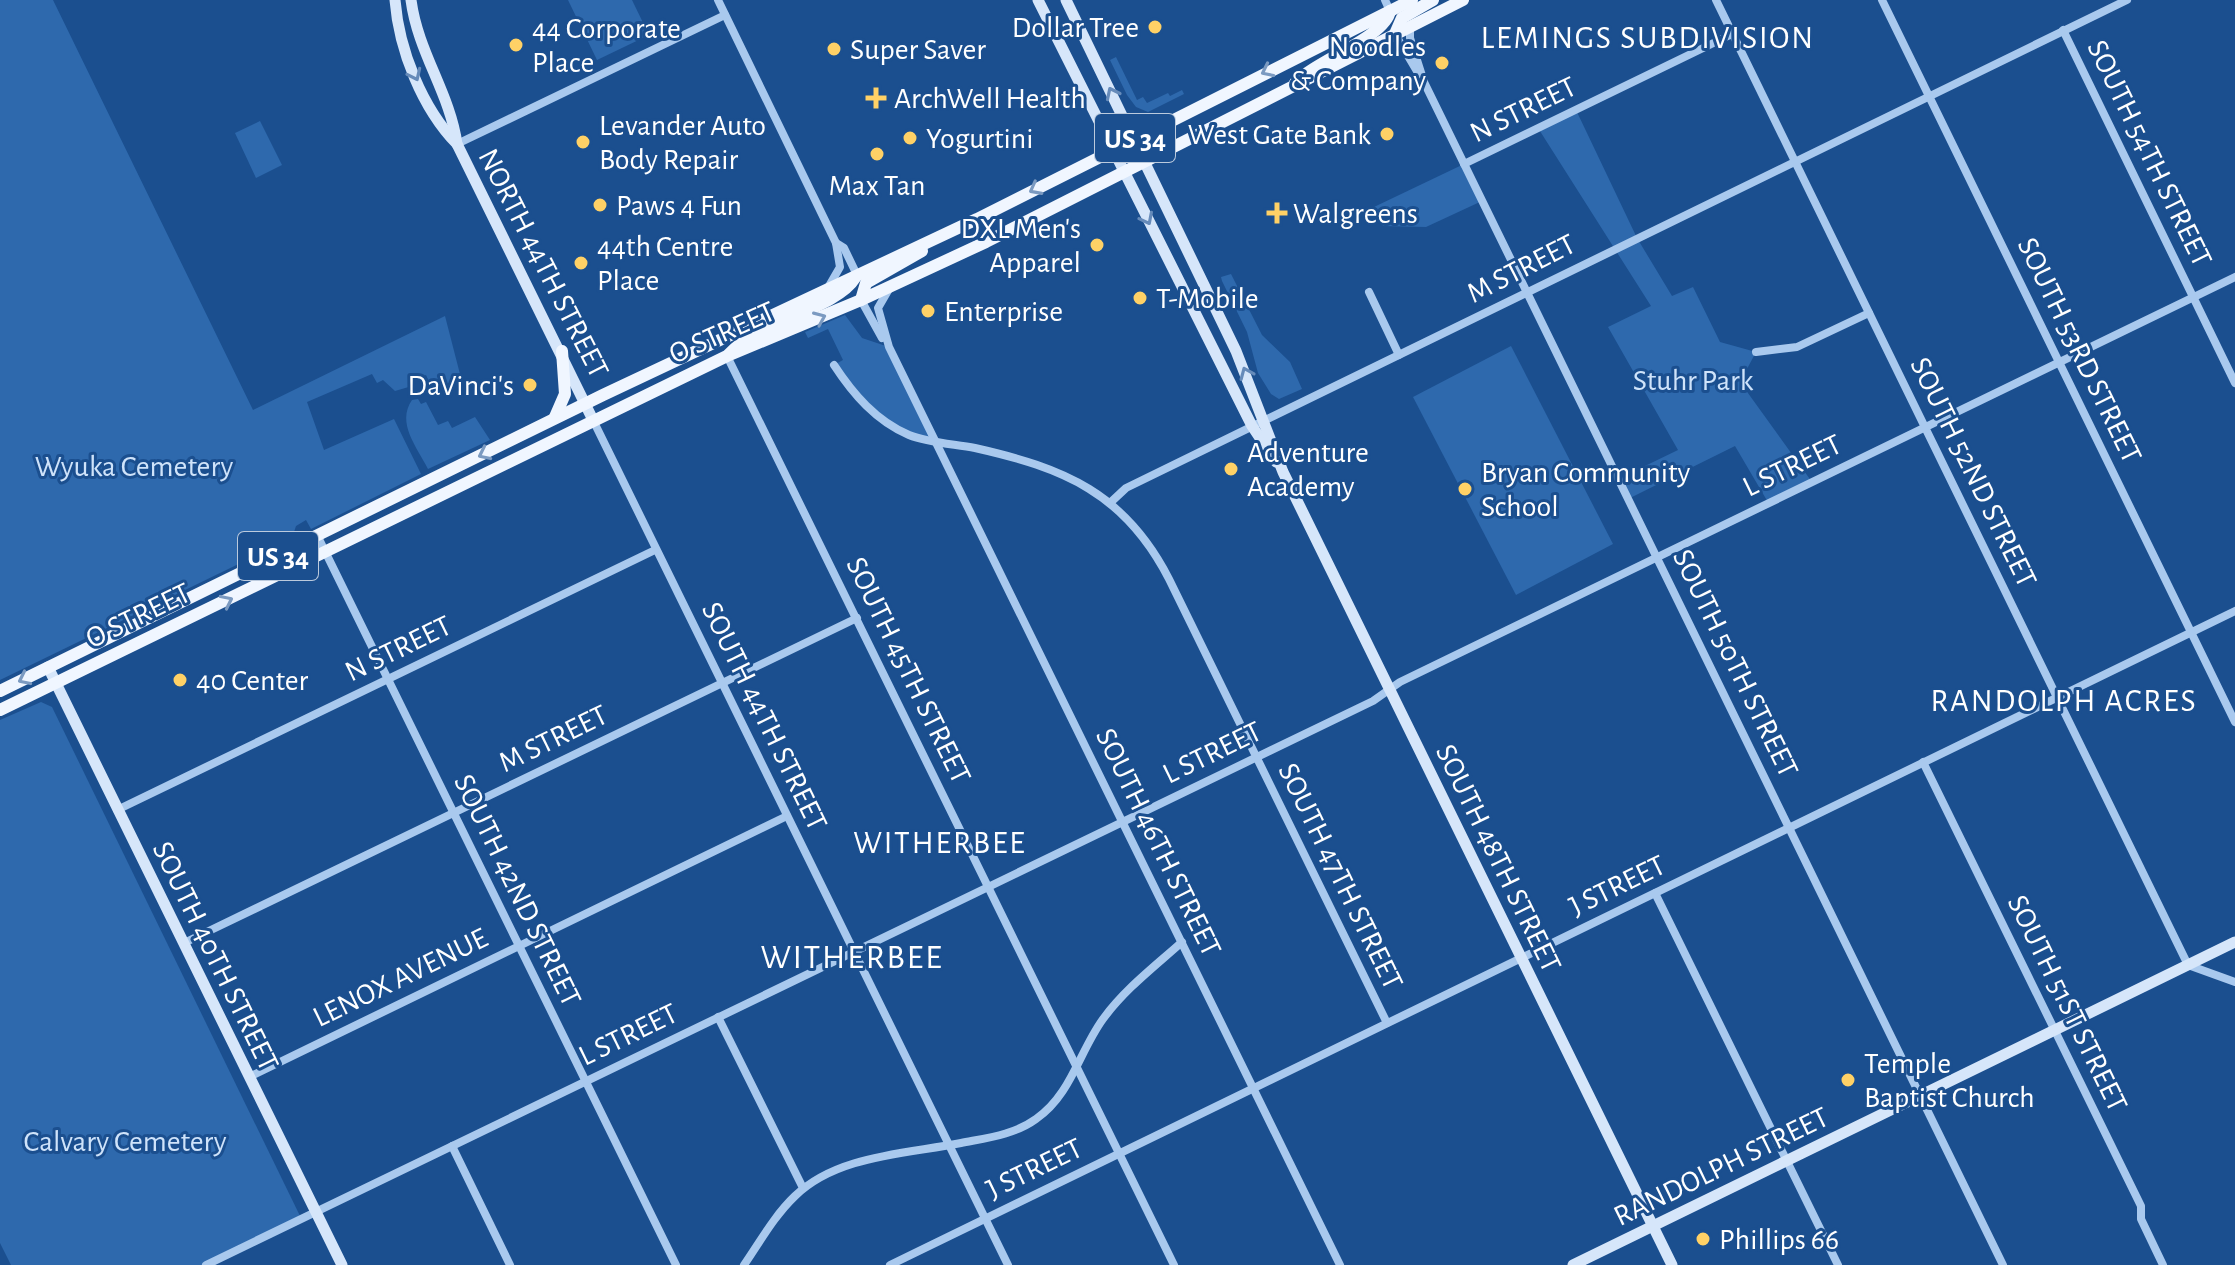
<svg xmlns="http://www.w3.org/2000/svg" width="2235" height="1265" viewBox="0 0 2235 1265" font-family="'Alegreya Sans',sans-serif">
	<rect width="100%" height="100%" fill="#1b4f8f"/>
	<g fill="#2e69ad">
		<path d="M0,0H53L253,410L445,316L461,378L433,390L426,375L410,383L412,386L395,391L383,380L377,383L372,374L307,402L324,450L394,419L421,474L311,529L306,520L296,526L292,538L0,680Z"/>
		<path d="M568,0H632L649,35L597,60Z"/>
		<path d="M1116,57L1137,100L1143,97L1147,103L1168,93L1170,96L1182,90L1184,94L1148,112L1136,107L1127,95L1110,60Z"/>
		<path d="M1576,110L1637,238L1672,296L1693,287L1720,342L1756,352L1740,382L1812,482L1769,504L1735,446L1628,499L1618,479L1678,450L1608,327L1651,306L1538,128Z"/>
		<path d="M260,121L282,165L256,178L235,133Z"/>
		<path d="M1464,164L1482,201L1426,227L1383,226L1374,207Z"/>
		<path d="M1231,274L1262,335L1290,362L1302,389L1279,399L1271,394L1258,373L1247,332L1222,281L1221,277Z"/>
		<path d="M845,315L862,338L889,347L934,440C889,433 864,397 834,365L843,360L828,329L808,338L805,332Z"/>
		<path d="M1511,346L1613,544L1516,595L1413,397Z"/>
		<path d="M418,399L421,404L426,402L438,425L448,421L452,428L475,417L490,440L428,469C417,447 396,423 412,400Z"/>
		<path d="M41,702L52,707L301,1218L206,1265H11L0,1243V720Z"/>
	</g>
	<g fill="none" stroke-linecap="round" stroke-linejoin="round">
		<g stroke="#a9c9ee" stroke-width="8">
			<path d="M718,0L836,243L844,248L857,275"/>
			<path d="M1385,0L1390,11"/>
			<path d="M1716,0L2188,965L2235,982"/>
			<path d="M1882,0L2235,722"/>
			<path d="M1410,26V38L1424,82L2003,1265"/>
			<path d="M2063,30L2235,383"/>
			<path d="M1395,34L1421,78"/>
			<path d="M457,144L725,15"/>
			<path d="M1464,164L1732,34"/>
			<path d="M829,286L840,267L836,243"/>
			<path d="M889,289L878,308L889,347L1340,1265"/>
			<path d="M1369,292L1399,355"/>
			<path d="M861,300L882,338"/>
			<path d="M1756,352L1797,347L1869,313"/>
			<path d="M727,356L1174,1265"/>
			<path d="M834,365C853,394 876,421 909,435C929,443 954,444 975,448C1064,468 1125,493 1169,579L1387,1023"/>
			<path d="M593,420L1008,1265"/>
			<path d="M1111,502L1126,488L2127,0"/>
			<path d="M318,537L676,1265"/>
			<path d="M1923,762L2141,1206V1219L2163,1265"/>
			<path d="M117,810L655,550"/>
			<path d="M1655,893L1838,1265"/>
			<path d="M184,943L857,618"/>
			<path d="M718,1017L803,1188"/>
			<path d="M249,1077L787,816"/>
			<path d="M452,1146L510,1265"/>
			<path d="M206,1265L1373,701L1400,682L2235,277"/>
			<path d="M744,1265C760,1242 774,1216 795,1196C837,1155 906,1154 961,1143C986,1138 1014,1135 1036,1119C1071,1095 1079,1052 1103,1019C1125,989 1154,967 1182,942"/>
			<path d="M890,1265L2235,611"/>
		</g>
		<g stroke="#d6e6fa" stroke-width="11">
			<path d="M395,0C399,50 422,108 457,144L593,420"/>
			<path d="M411,0C418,53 450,93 457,144"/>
			<path d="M1038,0L1252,426L1276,462"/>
			<path d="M1066,0L1236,351L1283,472L1672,1265"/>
			<path d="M48,667L342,1265"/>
			<path d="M1573,1265L2235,942"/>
		</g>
		<g stroke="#f0f6ff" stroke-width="12">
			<path d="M1395,34L1402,18L1433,0"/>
			<path d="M1295,83C1316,61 1385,37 1390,11"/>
			<path d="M861,300L866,283L922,251"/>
			<path d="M729,354C759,322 837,308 855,278"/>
			<path d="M555,417L565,394L562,351"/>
			<path d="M0,691L603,395L977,219L1412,0"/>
			<path d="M0,710L727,356L861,300L986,242L1463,0"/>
		</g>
	</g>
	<defs><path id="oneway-chevron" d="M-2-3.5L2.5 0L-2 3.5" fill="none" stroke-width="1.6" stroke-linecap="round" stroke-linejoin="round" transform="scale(2)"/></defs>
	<g stroke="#7b9ac1">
		<use href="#oneway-chevron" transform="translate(1267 71) rotate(154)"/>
		<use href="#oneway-chevron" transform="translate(1035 189) rotate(152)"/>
		<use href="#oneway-chevron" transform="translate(820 318) rotate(-23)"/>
		<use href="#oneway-chevron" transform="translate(484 454) rotate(154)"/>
		<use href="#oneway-chevron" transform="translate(227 601) rotate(-26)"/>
		<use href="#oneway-chevron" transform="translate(24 679) rotate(154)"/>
	</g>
	<g stroke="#668bba">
		<use href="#oneway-chevron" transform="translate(415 75) rotate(65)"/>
		<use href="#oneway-chevron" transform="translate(1112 93) rotate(-116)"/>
		<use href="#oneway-chevron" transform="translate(1147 219) rotate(63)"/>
		<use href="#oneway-chevron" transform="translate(1246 373) rotate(-113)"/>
	</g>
	<g fill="#ffd166" stroke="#1b4f8f" stroke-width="3">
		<circle cx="1155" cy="27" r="8"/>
		<circle cx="516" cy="45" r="8"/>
		<circle cx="834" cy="49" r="8"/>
		<circle cx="1442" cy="63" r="8"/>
		<path d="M872 86h8v8h8v8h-8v8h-8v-8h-8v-8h8z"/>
		<circle cx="1387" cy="134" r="8"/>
		<circle cx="910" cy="138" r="8"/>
		<circle cx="583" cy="142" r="8"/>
		<circle cx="877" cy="154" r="8"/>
		<circle cx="600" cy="205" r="8"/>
		<path d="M1273 201h8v8h8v8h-8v8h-8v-8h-8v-8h8z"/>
		<circle cx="1097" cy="245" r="8"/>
		<circle cx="581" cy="263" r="8"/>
		<circle cx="1140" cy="298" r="8"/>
		<circle cx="928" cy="311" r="8"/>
		<circle cx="530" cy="385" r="8"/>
		<circle cx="1231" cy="469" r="8"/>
		<circle cx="1465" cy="489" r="8"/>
		<circle cx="180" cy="680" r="8"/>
		<circle cx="1848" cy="1080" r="8"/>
		<circle cx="1703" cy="1239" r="8"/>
	</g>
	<g text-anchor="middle" stroke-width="6" stroke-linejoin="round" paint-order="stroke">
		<g fill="#1b4f8f" stroke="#bbcadd" stroke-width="2">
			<rect x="1095" y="114" width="80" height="48" rx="6"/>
			<rect x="238" y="532" width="80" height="48" rx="6"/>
		</g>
		<g font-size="28" font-weight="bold" fill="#fff">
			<text x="1135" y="148">US 34</text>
			<text x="278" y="566">US 34</text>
		</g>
		<g font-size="30" fill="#fff" stroke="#1b4f8f" text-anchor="start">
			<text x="1139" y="37" text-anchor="end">Dollar Tree</text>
			<text x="532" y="38">44 Corporate<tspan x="532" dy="34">Place</tspan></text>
			<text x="1426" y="56" text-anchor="end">Noodles<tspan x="1426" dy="34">&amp; Company</tspan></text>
			<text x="850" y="59">Super Saver</text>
			<text x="894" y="108">ArchWell Health</text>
			<text x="599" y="135">Levander Auto<tspan x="599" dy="34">Body Repair</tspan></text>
			<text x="1371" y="144" text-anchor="end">West Gate Bank</text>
			<text x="926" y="148">Yogurtini</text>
			<text x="877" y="195" text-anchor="middle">Max Tan</text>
			<text x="616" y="215">Paws 4 Fun</text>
			<text x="1293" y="223">Walgreens</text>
			<text x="1081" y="238" text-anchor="end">DXL Men's<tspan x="1081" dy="34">Apparel</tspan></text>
			<text x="597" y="256">44th Centre<tspan x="597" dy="34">Place</tspan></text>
			<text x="1156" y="308">T-Mobile</text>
			<text x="944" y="321">Enterprise</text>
			<text x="514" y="395" text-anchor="end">DaVinci's</text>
			<text x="1247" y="462">Adventure<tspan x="1247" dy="34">Academy</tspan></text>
			<text x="1481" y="482">Bryan Community<tspan x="1481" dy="34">School</tspan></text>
			<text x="196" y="690">40 Center</text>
			<text x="1864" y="1073">Temple<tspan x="1864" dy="34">Baptist Church</tspan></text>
			<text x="1719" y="1249">Phillips 66</text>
		</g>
		<g font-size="30" fill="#fff" stroke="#1b4f8f">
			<text transform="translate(1523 109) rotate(-26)" y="10">N STREET</text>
			<text transform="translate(2150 153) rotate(64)" y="10">SOUTH 54TH STREET</text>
			<text transform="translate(544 263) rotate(63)" y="10">NORTH 44TH STREET</text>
			<text transform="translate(1521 268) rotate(-27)" y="10">M STREET</text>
			<text transform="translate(722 332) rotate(-24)" y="10">O STREET</text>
			<text transform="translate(2080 350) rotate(64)" y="10">SOUTH 53RD STREET</text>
			<text transform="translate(1792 465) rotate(-26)" y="10">L STREET</text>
			<text transform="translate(1974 472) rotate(64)" y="10">SOUTH 52ND STREET</text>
			<text transform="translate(138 615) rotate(-26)" y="10">O STREET</text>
			<text transform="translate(398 648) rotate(-26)" y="10">N STREET</text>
			<text transform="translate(1736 663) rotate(64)" y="10">SOUTH 50TH STREET</text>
			<text transform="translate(909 670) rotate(64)" y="10">SOUTH 45TH STREET</text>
			<text transform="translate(765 716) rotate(64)" y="10">SOUTH 44TH STREET</text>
			<text transform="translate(553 738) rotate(-26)" y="10">M STREET</text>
			<text transform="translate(1212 752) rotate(-26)" y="10">L STREET</text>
			<text transform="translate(1159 842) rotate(64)" y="10">SOUTH 46TH STREET</text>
			<text transform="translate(1499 858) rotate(64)" y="10">SOUTH 48TH STREET</text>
			<text transform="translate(1341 876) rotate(64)" y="10">SOUTH 47TH STREET</text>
			<text transform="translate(1617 885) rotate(-26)" y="10">J STREET</text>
			<text transform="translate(518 890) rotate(64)" y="10">SOUTH 42ND STREET</text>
			<text transform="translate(216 956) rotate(64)" y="10">SOUTH 40TH STREET</text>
			<text transform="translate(400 977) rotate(-26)" y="10">LENOX AVENUE</text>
			<text transform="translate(2068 1003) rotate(64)" y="10">SOUTH 51ST STREET</text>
			<text transform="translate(628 1034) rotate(-26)" y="10">L STREET</text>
			<text transform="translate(1721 1166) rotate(-26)" y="10">RANDOLPH STREET</text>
			<text transform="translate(1034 1168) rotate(-26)" y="10">J STREET</text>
		</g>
		<g font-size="30" fill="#cfe3fa" stroke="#1b4f8f">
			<text x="1693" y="390">Stuhr Park</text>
			<text x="134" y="476">Wyuka Cemetery</text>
			<text x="125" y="1151">Calvary Cemetery</text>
		</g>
		<g font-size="32" letter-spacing="2" fill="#fff" stroke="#1b4f8f">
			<text x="1648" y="48">LEMINGS SUBDIVISION</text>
			<text x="2064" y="711">RANDOLPH ACRES</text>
			<text x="940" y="853">WITHERBEE</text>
		</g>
		<g font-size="34" letter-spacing="2" fill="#fff" stroke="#1b4f8f">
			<text x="852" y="968">WITHERBEE</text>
		</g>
	</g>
</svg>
